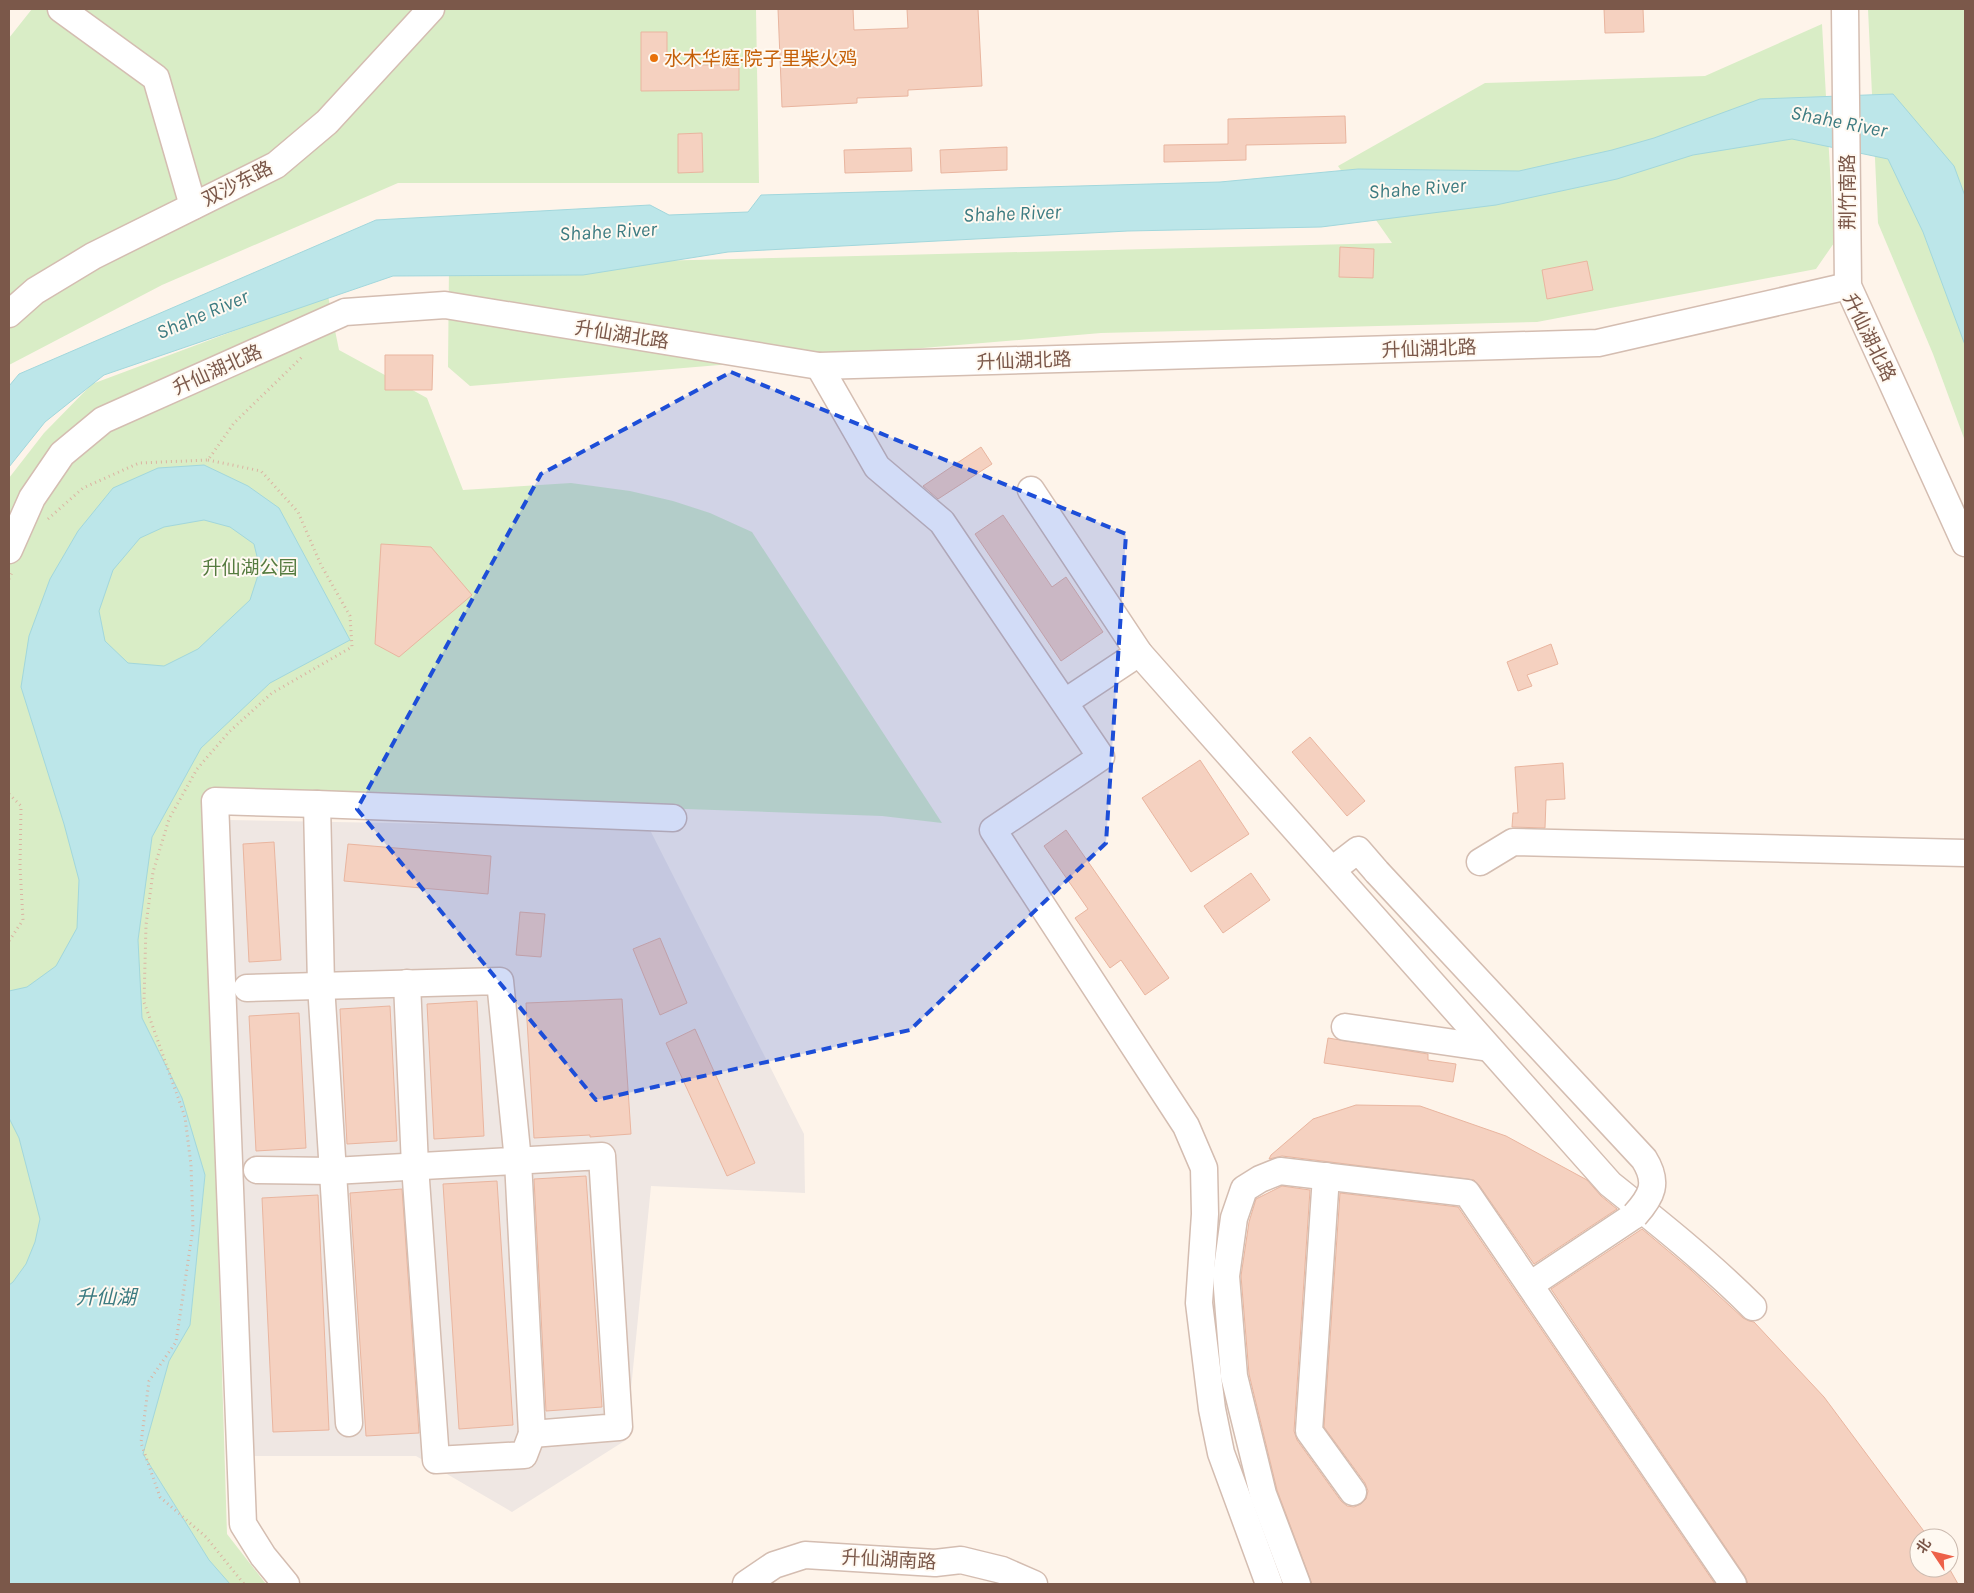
<svg xmlns="http://www.w3.org/2000/svg" width="1974" height="1593" viewBox="0 0 1974 1593" font-family="Karla,'Noto Sans SC',sans-serif">
	<rect width="100%" height="100%" fill="#fef4ea"/>
	<path fill="#efe7e3" d="M228,820L649,828L804,1134L805,1193L651,1186L626,1440L512,1512L416,1456H251Z"/>
	<g fill="#d9edc6">
		<path d="M32,9H756L759,183H398L162,285L9,365V38Z"/>
		<path d="M1868,9H1965V441L1933,354L1878,223Z"/>
		<path d="M1822,24L1834,243L1816,269L1537,322L1101,333L470,386L448,367L449,266L1392,243L1338,166L1485,83L1705,76Z"/>
		<path d="M328,296L339,350L427,398L463,490L571,483L630,491L673,501L710,513L752,532L942,823L882,816L204,792L227,1534L266,1584H9V478L44,433L92,384Z"/>
	</g>
	<g fill="#bce6e9" stroke="#a2d7dc" fill-rule="evenodd">
		<path d="M1893,94L1954,166L1965,196V345L1923,232L1888,159L1792,139L1693,155L1617,179L1496,205L1321,227L1128,231L728,252L583,275L393,276L104,375L45,422L9,467V386L19,374L376,220L650,205L669,215L748,212L761,195L1220,182L1358,169L1519,171L1612,150L1654,138L1760,99Z"/>
		<path d="M204,465L248,486L279,508L350,640L270,683L201,748L152,837L138,940L142,1018L182,1098L205,1175L190,1325L169,1361L143,1454L209,1560L230,1584H9V1285L13,1282L26,1264L35,1242L40,1219L19,1138L9,1118V991L27,987L56,966L77,928L79,880L64,824L21,687L29,636L50,579L78,531L113,488L158,468ZM204,520L230,527L254,544L260,569L250,600L198,649L164,666L128,663L105,641L99,611L113,570L140,538L164,527Z"/>
	</g>
	<g fill="#f5d1c0" stroke="#e9b59f">
		<path d="M778,9H853L854,30L908,28L907,9H978L982,86L908,90V96L857,98V103L782,107Z"/>
		<path d="M1604,9H1643L1644,32L1605,33Z"/>
		<path d="M641,32H667V65H719V50H739V90L641,91Z"/>
		<path d="M1345,116L1346,143L1246,145V160L1164,162V145L1228,144V119Z"/>
		<path d="M702,133L703,172L678,173V134Z"/>
		<path d="M1007,147V170L941,173L940,150Z"/>
		<path d="M911,148L912,171L845,173L844,150Z"/>
		<path d="M1340,247L1374,249L1373,278L1339,277Z"/>
		<path d="M1587,261L1593,290L1547,299L1542,270Z"/>
		<path d="M385,355H433L432,390H385Z"/>
		<path d="M981,447L992,464L938,499L923,486Z"/>
		<path d="M1003,515L1052,587L1066,577L1103,632L1061,661L975,534Z"/>
		<path d="M381,544L431,547L472,595L399,657L375,644Z"/>
		<path d="M1551,644L1558,664L1527,675L1532,686L1518,691L1507,662Z"/>
		<path d="M1310,737L1365,801L1347,816L1292,752Z"/>
		<path d="M1200,760L1249,834L1191,872L1142,798Z"/>
		<path d="M1563,763L1565,799L1546,800L1545,828L1512,827L1513,813H1518L1515,767Z"/>
		<path d="M1066,830L1169,978L1145,995L1121,960L1110,968L1075,918L1088,909L1044,846Z"/>
		<path d="M274,842L281,960L249,962L243,844Z"/>
		<path d="M348,844L491,856L488,894L344,881Z"/>
		<path d="M1251,873L1270,900L1223,933L1204,906Z"/>
		<path d="M520,912L545,914L541,957L516,955Z"/>
		<path d="M660,938L687,1003L660,1015L633,949Z"/>
		<path d="M622,999L631,1134L590,1137V1135L534,1138L526,1003Z"/>
		<path d="M477,1001L484,1136L434,1139L427,1004Z"/>
		<path d="M390,1006L397,1141L347,1144L340,1009Z"/>
		<path d="M299,1013L306,1148L256,1151L249,1016Z"/>
		<path d="M695,1029L755,1163L727,1176L666,1043Z"/>
		<path d="M1328,1038L1428,1054V1060L1456,1064L1453,1082L1324,1063Z"/>
		<path d="M1356,1105L1420,1106L1506,1136L1587,1180L1601,1196L1617,1209L1534,1264L1479,1185L1474,1180L1282,1156L1269,1159L1271,1155L1313,1119Z"/>
		<path d="M586,1176L602,1407L546,1411L534,1179Z"/>
		<path d="M497,1181L513,1425L459,1429L443,1184Z"/>
		<path d="M1282,1186L1310,1190L1294,1431L1297,1440L1341,1501L1347,1506L1354,1507L1361,1504L1366,1499L1368,1491L1365,1483L1324,1427L1340,1193L1458,1207L1715,1584H1312L1277,1490L1249,1374L1241,1276L1249,1222L1256,1199Z"/>
		<path d="M402,1189L419,1433L366,1436L350,1193Z"/>
		<path d="M318,1195L329,1430L273,1432L262,1198Z"/>
		<path d="M1642,1229L1691,1270L1743,1318L1749,1321L1754,1322L1824,1397L1929,1538H1919V1568H1949L1958,1584H1748L1745,1576L1551,1289Z"/>
	</g>
	<g fill="none" stroke-linecap="round" stroke-linejoin="round">
		<g stroke="#d4bdb1" stroke-width="29">
			<g id="minor">
				<path d="M61,9L156,78L193,206"/>
				<path d="M1845,9L1848,286L1965,543"/>
				<path d="M9,314L35,291L93,256L276,165L327,122L431,9"/>
				<path d="M819,366L877,467L942,522L1101,757L993,830L1186,1126L1204,1168L1205,1214L1199,1303L1212,1409L1221,1453L1269,1584"/>
				<path d="M1031,490L1139,653L1610,1184C1659,1223 1708,1262 1753,1307"/>
				<path d="M9,550L32,498L62,454L103,420L345,312L445,305L819,366L1598,343L1848,286"/>
				<path d="M1065,702L1139,653"/>
				<path d="M317,804L321,985L349,1423"/>
				<path d="M1480,862L1513,842L1965,853"/>
				<path d="M1332,870L1358,850L1377,872"/>
				<path d="M407,983L415,1166L436,1460L524,1455L532,1434"/>
				<path d="M247,988L500,981L518,1161L532,1434L619,1427L602,1156L333,1171L257,1170"/>
				<path d="M1345,1027L1489,1048"/>
				<path d="M1326,1176L1309,1431L1353,1492"/>
				<path d="M1530,1285L1635,1215"/>
				<path d="M286,1584L263,1556L243,1524L215,801L317,804L673,818"/>
				<path d="M746,1584L774,1565L805,1555L935,1563L961,1560L1002,1570L1034,1584"/>
				<path d="M1297,1584L1263,1494L1234,1376L1226,1276L1234,1218L1244,1189L1260,1179L1280,1171L1467,1193L1733,1584"/>
			</g>
		</g>
		<g stroke="#dbb3a2" stroke-width="3" stroke-dasharray="1 4" stroke-linecap="butt">
			<path d="M208,460L261,471L298,512L321,565L350,616L352,647L272,693L229,732L197,769L169,819L153,872L146,925L144,1002L185,1117L191,1165L193,1228L176,1342L149,1381L141,1443L160,1497L206,1537L244,1584"/>
			<path d="M48,519L83,488L139,463L208,460L234,423L303,356"/>
			<path d="M9,579L13,570"/>
			<path d="M9,794L21,806L20,867L23,920L9,941"/>
		</g>
		<use href="#minor" stroke="#fff" stroke-width="26"/>
		<g stroke="#d4bdb1" stroke-width="29" stroke-linecap="butt">
			<path id="minor-bridge" d="M1377,872L1644,1159C1659,1183 1652,1196 1635,1215"/>
		</g>
		<use href="#minor-bridge" stroke="#fff" stroke-width="26"/>
	</g>
	<path fill="#1d4ed8" fill-opacity="0.2" stroke="#1d4ed8" stroke-width="4" stroke-dasharray="10 6" stroke-linejoin="round" d="M731,372L1126,534L1106,843L910,1030L596,1100L357,809L541,474Z"/>
	<circle fill="#e8710a" stroke="#fff9f1" stroke-width="2" cx="654" cy="58" r="5"/>
	<g text-anchor="middle" stroke-width="4" stroke-linejoin="round" paint-order="stroke">
		<g font-size="19" fill="#c56008" stroke="#fff9f1" text-anchor="start">
			<text x="664" y="65">水木华庭·院子里柴火鸡</text>
		</g>
		<g font-size="19" fill="#7b584a" stroke="#fff9f1">
			<text transform="translate(237 183) rotate(-27)" y="7">双沙东路</text>
			<text transform="translate(1847 192) rotate(-90)" y="7">荆竹南路</text>
			<text transform="translate(622 334) rotate(9)" y="7">升仙湖北路</text>
			<text transform="translate(1870 337) rotate(64)" y="7">升仙湖北路</text>
			<text transform="translate(1429 348) rotate(-2)" y="7">升仙湖北路</text>
			<text transform="translate(1024 360) rotate(-2)" y="7">升仙湖北路</text>
			<text transform="translate(217 369) rotate(-24)" y="7">升仙湖北路</text>
			<text transform="translate(889 1559) rotate(3)" y="7">升仙湖南路</text>
		</g>
		<g font-size="19" fill="#557b3f" stroke="#fff9f1">
			<text x="250" y="574">升仙湖公园</text>
		</g>
		<g font-size="20" font-style="italic" fill="#3c7b81" stroke="#fff9f1">
			<text transform="translate(1839 121) rotate(11)" y="7">Shahe River</text>
			<text transform="translate(1417 188) rotate(-4)" y="7">Shahe River</text>
			<text transform="translate(1012 213) rotate(-2)" y="7">Shahe River</text>
			<text transform="translate(608 231) rotate(-3)" y="7">Shahe River</text>
			<text transform="translate(202 314) rotate(-23)" y="7">Shahe River</text>
			<text x="106" y="1304">升仙湖</text>
		</g>
	</g>
	<rect width="1974" height="1593" fill="none" stroke="#7b584a" stroke-width="20"/>
	<g transform="translate(1934 1553) rotate(305)"><circle r="24" fill="#fff9f1" stroke="#cab9ae"/>
	<path d="M0-4L9 19L0 12L-9 19Z" fill="#ed6149"/>
	<text y="-8" font-size="14" font-weight="bold" text-anchor="middle" fill="#7b584a">北</text>
	</g>
</svg>
